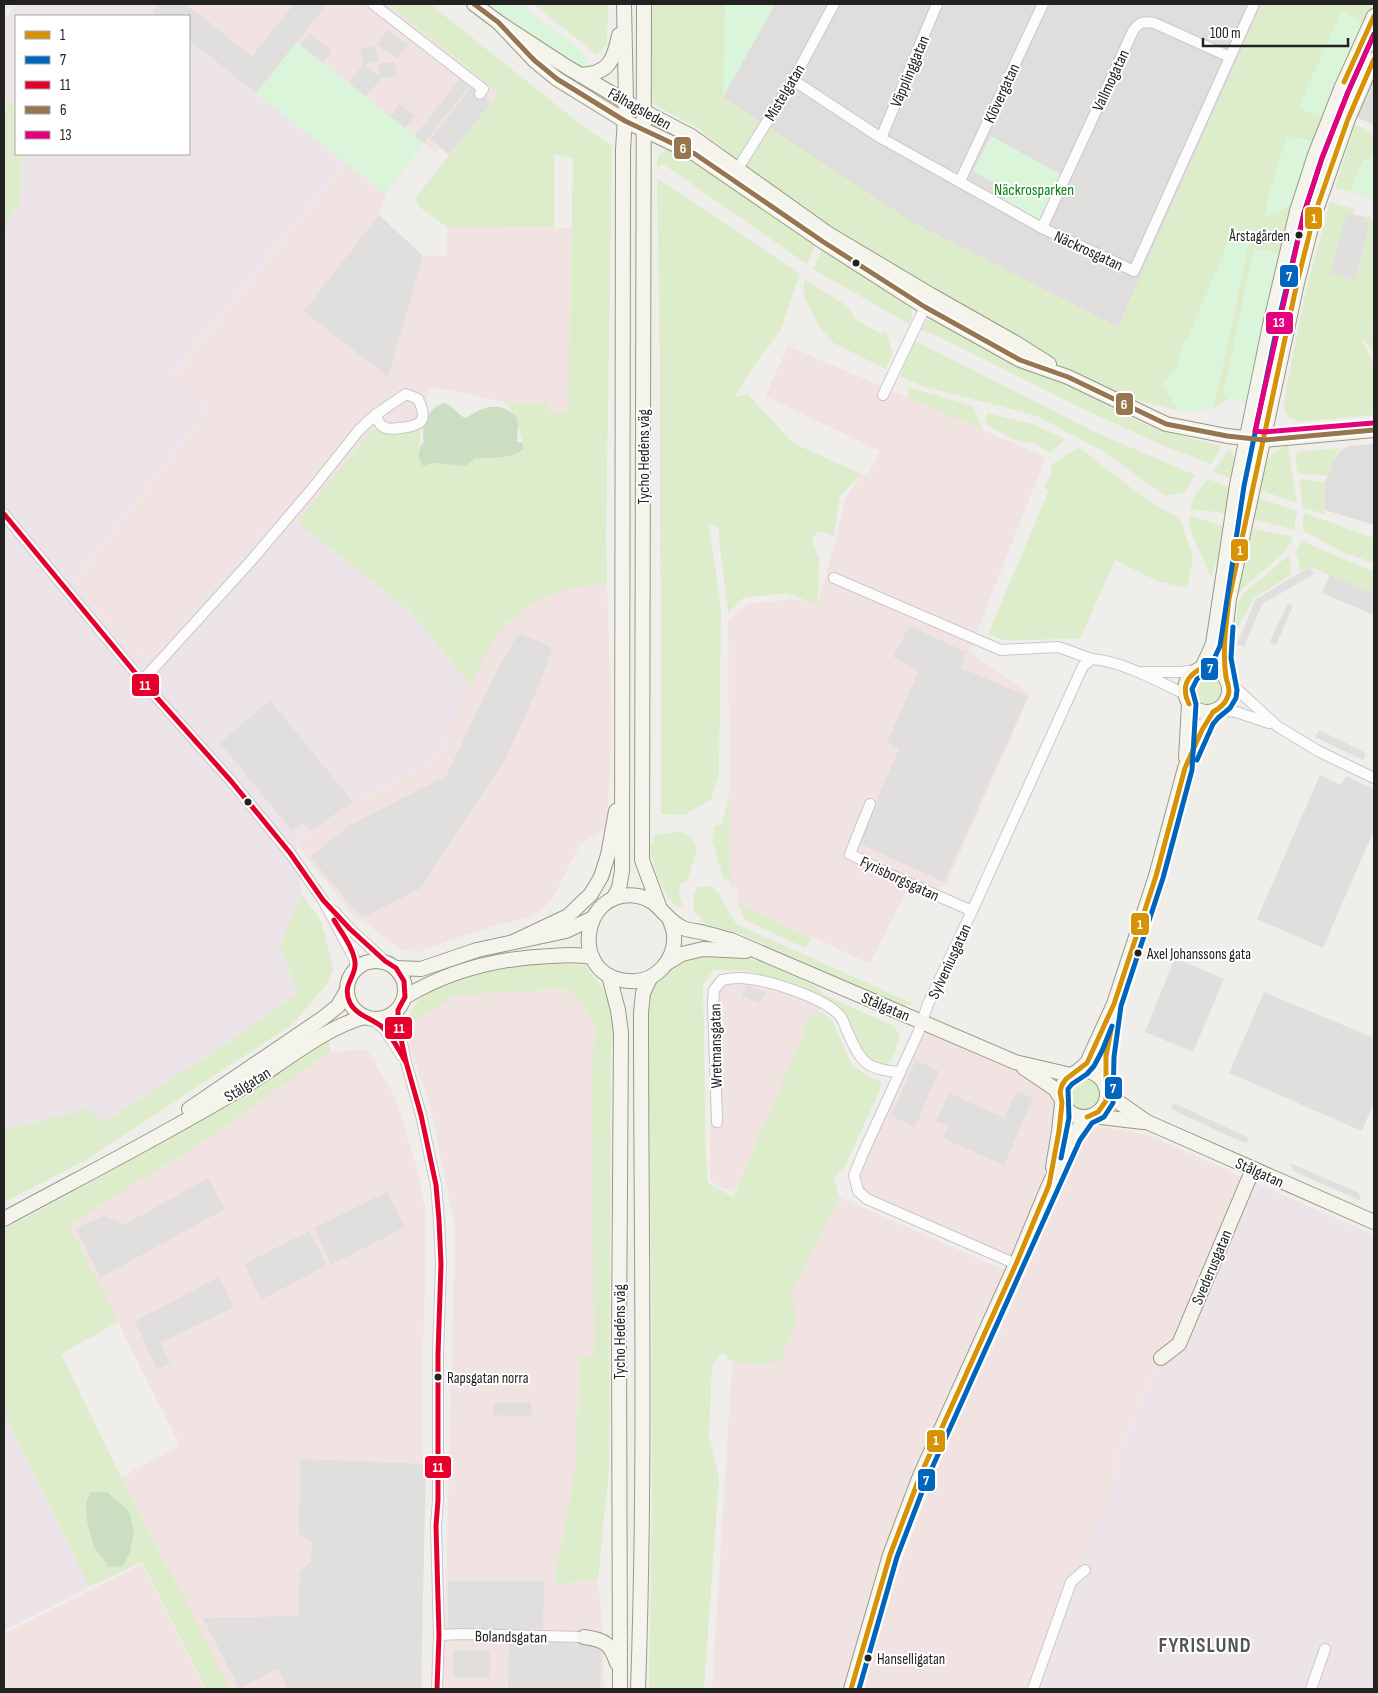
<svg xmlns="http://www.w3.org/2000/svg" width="1378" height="1693" viewBox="0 0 1378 1693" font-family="'Sofia Sans Condensed',sans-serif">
	<rect width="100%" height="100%" fill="#f0eeeb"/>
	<g fill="#dfdedc">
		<path d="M775,4H1262L1118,327L915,224L723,97Z"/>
		<path d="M1374,70V125L1354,116Z"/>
		<path d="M1374,444V525L1325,510L1324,482L1329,475L1333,461L1340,451L1348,446Z"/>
	</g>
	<g fill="#f1e3e1">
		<path d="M142,4H389L499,93L449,155L440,148L436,153L297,42L256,93L189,40V16H158Z"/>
		<path d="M346,163L386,194L379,216L423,256H447V227L572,228L568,412L547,413V402H504L429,386L421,428L373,429L297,522L282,510L153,657L135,655L74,582L208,410L171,378Z"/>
		<path d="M788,346L1046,457L969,652L1030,694L946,886L906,891L870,964L738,903L737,889L732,888L730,881L728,621L748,604L790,599L818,602L834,546L845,500L861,474H868L880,451L765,396Z"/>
		<path d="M607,584L612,729L607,829L581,843L552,900L540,911L525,918L470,933L419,952L404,950L386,940L369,925L355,918L296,844L310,831L353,803L426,765L439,756L485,654L506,623L531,605L570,588Z"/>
		<path d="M718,975H751L825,1001L810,1029L734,1192L717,1186L710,1180V988L712,981Z"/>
		<path d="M566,989L584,1005L595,1028L594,1355L579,1357L576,1465L554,1584L598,1580L603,1634L604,1689H443L455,1227L431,1110L403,1027L457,995Z"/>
		<path d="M920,1029L1014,1070L1049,1089L1058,1107L1044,1178L1010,1257L867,1199L854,1176Z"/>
		<path d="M367,1049L396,1099L418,1172L426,1214V1255L423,1345L422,1689H231L121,1477L180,1446L69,1225L205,1140L330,1052Z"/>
		<path d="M1096,1125L1151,1136L1249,1180L1179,1344L1161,1358L1125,1436L1117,1458L1115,1480L1085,1570L1033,1689H866L867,1679L871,1662L901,1562L959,1414L979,1376L1001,1329L1078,1152L1089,1131Z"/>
		<path d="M839,1197L1006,1271L921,1461L854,1653L845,1689H712L732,1363L765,1365L797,1316L791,1293Z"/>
		<path d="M142,1564L205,1689H4V1634Z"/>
	</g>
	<g fill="#ede4e9">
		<path d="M17,4H142L158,16H16V108L4,97V20Z"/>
		<path d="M189,40L346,163L171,377L208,410L74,582L135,655L153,657L282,510L411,612L471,686L439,756L426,765L353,803L310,831L296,843L301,893L280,947L298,993L210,1055L156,1091L57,1149L4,1178V229L20,202L23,154H189Z"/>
		<path d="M1249,1180L1374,1235V1689H1033L1071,1582L1085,1570L1084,1553L1104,1509L1115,1480L1117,1458L1125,1436L1161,1358L1179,1344Z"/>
		<path d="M4,1413L89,1587L4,1631Z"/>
	</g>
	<g fill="#ddeccb">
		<path d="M389,4H430L579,123L612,146L606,537L607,584L570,588L531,605L506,623L485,654L471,686L411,612L297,522L373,429L421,428C419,439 420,446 418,457L429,465L434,463L466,466L475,458C488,458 514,459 524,449L516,416L504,402H547V413L568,412L573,159L554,154V227H447L418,206L416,197L499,93Z"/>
		<path d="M537,4H608L607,45L597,55L536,6Z"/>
		<path d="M651,4H775L723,97L915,224L1118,327L1262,4H1373L1335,87L1248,402L1228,399L1214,408L1179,411L1124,397L1071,372L1018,336L934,290L831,228L759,178L699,129L653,104L650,89Z"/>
		<path d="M7,100L16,108V154H23L20,202L4,229V134Z"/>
		<path d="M1355,124L1374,133V156L1363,161L1350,192L1335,188Z"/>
		<path d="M669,148L698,163L817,242L807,264L663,164L657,167C657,156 659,153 669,148Z"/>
		<path d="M657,178L800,274L780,331L753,367L734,398L748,394L793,443L861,474L840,496L834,536L817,531L812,540L819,558L818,605L786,593L743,598L728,613L718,527L709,524L721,609L719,774L711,800L684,815L661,814L660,372Z"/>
		<path d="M1330,202L1354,209L1353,214L1348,213L1331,273L1370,223L1364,221L1365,217L1369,216L1374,222V324L1371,328L1374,331V353L1361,337L1374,365V415L1300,422L1288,417L1283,407L1304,299Z"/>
		<path d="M822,250C837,260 905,297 911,309C914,314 911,319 909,324L813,269Z"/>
		<path d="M805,280L846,305L856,320L880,333L886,332L893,353L886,369L832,342L819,326L806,300L803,287Z"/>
		<path d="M938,319L1153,428L1220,446L1219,452L1211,464L1160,444L1083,409L929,332L921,331L926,320Z"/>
		<path d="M915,341L1097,433L1195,475L1185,492L1165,496L1101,450L1037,416L922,386L900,376L906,359Z"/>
		<path d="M907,387L973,406L982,429L909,399Z"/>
		<path d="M987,413L1030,423L1065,439L1050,453L1035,443L1021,442L1008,437L987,424L985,419Z"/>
		<path d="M1288,446L1289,453L1297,503L1260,490C1265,470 1264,452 1288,446Z"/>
		<path d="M1079,447C1111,472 1144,501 1180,518L1193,557L1187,588L1160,582L1115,560L1080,639L1003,640L988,634L1049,490L1043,487L1052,473L1051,465Z"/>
		<path d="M1339,448L1333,461L1329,476L1304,474L1297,472L1296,455L1298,452Z"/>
		<path d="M1229,449L1234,457L1232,479L1213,472Z"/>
		<path d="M1208,479L1230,487L1226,513L1191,509C1190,497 1201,488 1208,479Z"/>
		<path d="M1303,479L1324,482L1325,514L1303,508L1299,482Z"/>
		<path d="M1259,498L1297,511L1294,530L1254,519Z"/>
		<path d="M1304,513L1374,538V563L1342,552L1304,531L1302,528Z"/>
		<path d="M1190,516L1223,526L1219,554L1211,577L1189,527Z"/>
		<path d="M1254,529L1290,536L1293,539C1279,565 1248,576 1233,602L1248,536Z"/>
		<path d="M1302,541L1374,572V594L1310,567L1301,571L1296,552Z"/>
		<path d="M1289,555L1292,574L1254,598L1235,633L1238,604L1243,594Z"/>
		<circle cx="1208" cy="691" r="15"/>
		<path d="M729,794L730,881L724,880L712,840L715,826L722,824Z"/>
		<path d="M681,831L693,839L697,848L688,880L681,884L679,893L683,907L675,906L667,897L656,873L650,847L655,835Z"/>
		<path d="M710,886L718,892L736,924L914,1004L902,1006L743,935L703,923L702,919L694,912V895L698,887Z"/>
		<path d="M301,893L319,918L325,934L333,970L326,985L293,1024L86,1160L4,1202V1129H9L76,1112L86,1107L104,1122L210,1055L298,993L280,947Z"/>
		<path d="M738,903L812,938H813L805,948L745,920Z"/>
		<path d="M720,953L768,963L820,989L823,994L893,1026L899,1033V1040L891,1062L882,1065L870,1060L859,1049L845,1017L829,1001L749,971L714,970L703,984L706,1158L708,1183L733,1197L803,1035L801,1028L812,1015L823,1012L833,1022L851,1063L863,1073L881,1082L880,1090L846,1164L834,1179L839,1197L791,1293L797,1316L782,1358L765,1365L733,1363L723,1352L712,1366L709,1438L719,1478L704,1689H649L652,1493V1313L647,991L674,964L693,957Z"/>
		<path d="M545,963L585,965L607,994L615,1034L611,1048L609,1469L598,1580L554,1584L576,1465L579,1357L594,1355L592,1073L595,1028L584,1005L566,989L457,995L403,1027C407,1020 411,1009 416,1003C440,977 512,967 545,963Z"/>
		<path d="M329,1038L330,1052L205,1140L69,1225L118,1322L61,1354L121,1477L231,1689H206L142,1562L89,1587L4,1413V1229C116,1172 222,1105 329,1038Z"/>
		<circle cx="1084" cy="1094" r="17"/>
	</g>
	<g fill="#cbdec1">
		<path d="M445,403C455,407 458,416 466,418C480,409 493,402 509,411C513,413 516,414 517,419C519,424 517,436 517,442H522L524,449C514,459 489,458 475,458L466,466L434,463L423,466L418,457L420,447L424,442C420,427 429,406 445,403Z"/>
		<path d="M91,1492H107L129,1511L134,1531L130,1552L123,1566L109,1567L94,1547L87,1521L86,1502Z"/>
	</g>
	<g fill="#daf5da">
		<path d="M488,4H520L583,52L587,60L593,66L599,65L591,68H583L564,57L510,21Z"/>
		<path d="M725,4H775L723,97Z"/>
		<path d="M1341,11L1364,23L1323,118L1298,108Z"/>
		<path d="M297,42L424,143L386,194L256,93Z"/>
		<path d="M991,136L1064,176L1042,222L1004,200L1008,190L973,171Z"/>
		<path d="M1287,136L1314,141L1293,205L1264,218L1270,190Z"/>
		<path d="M1374,156V198L1372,199L1350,192L1364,161Z"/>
		<path d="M1252,229L1214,408L1179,411L1162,384L1176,368L1183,344L1189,334L1230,238Z"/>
		<path d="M1254,248L1281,253L1248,402L1228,399L1223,395Z"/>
	</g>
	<g fill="#e0dfde">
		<path d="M160,4H186L252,56L294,4H327L256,93L189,40V16H158L153,12Z"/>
		<path d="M388,30L408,45L397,59L377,44Z"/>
		<path d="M310,33L332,51L323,63L300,45Z"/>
		<path d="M375,46L379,61L364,65L380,77L379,64L395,62L397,76L381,78L366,97L349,83L363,64L360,49Z"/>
		<path d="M460,79L469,86L424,143L415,136Z"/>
		<path d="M471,87L491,103L449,155L430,139Z"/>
		<path d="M400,104L415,116L405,128L390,116Z"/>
		<path d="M1347,213L1365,217L1364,221L1370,223L1355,280L1330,274Z"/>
		<path d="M379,215L423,256L388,377L304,311Z"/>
		<path d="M1310,567L1314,574L1262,604L1244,647L1237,644L1256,599Z"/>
		<path d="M1330,575L1374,594V615L1322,593Z"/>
		<path d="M1288,603L1293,606L1276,645L1269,643Z"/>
		<path d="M909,626L966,652L961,668L1028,696L944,882L858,843L899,749L887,742L919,671L893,657Z"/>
		<path d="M520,633L553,648L539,685L507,756L421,888L362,918L310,857L350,825L446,776L495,674L515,639Z"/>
		<path d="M270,700L353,802L310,831L303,822L292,831L220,743Z"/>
		<path d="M1319,730L1366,753L1363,760L1315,737Z"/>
		<path d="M1320,775L1341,785L1346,776L1374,789V830L1323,948L1257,919Z"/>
		<path d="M1175,958L1224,979L1193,1052L1145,1032Z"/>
		<path d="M747,985L766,993L760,1004L742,996Z"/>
		<path d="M1264,992L1374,1038V1102L1362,1131L1229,1073Z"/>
		<path d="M916,1060L939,1071L915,1127L891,1116Z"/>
		<path d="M1017,1091L1033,1098L1004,1165L943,1138L948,1126L936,1121L949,1093L1004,1118Z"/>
		<path d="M1174,1103L1249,1138L1246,1144L1171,1109Z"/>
		<path d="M1290,1163L1359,1193L1361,1201L1293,1171Z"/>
		<path d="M208,1178L225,1209L100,1278L76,1228L105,1216L124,1225Z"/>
		<path d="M387,1192L405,1227L331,1265L314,1228Z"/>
		<path d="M309,1231L327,1265L261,1300L244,1264Z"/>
		<path d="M219,1277L234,1307L160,1343L170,1364L157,1370L135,1321Z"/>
		<path d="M531,1402L532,1417L493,1415V1403Z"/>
		<path d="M300,1459L426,1464L421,1689H288L278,1669L239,1688L203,1618L298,1616L300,1572L311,1561L312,1542L299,1534Z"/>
		<path d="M448,1581H544L543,1629L448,1631Z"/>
		<path d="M509,1631L602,1633L600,1689H508Z"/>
		<path d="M453,1650L490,1651V1678L453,1677Z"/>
	</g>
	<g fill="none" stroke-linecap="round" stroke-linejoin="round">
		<g stroke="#c9c8c7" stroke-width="12">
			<g id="street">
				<path d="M373,4L483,89L480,94"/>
				<path d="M793,80L881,138L1042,228L1134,271L1254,4"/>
				<path d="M881,138L937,4"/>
				<path d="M735,173L793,80L834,4"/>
				<path d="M960,181L1043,4"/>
				<path d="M1042,228L1133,31C1139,22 1143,21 1154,23L1230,57"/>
				<path d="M883,395L927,303"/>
				<path d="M4,514L142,681L231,781L290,853L323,900L355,960V968"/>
				<path d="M834,578L1001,650L1058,647L1092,659"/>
				<path d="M1143,672H1181L1197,670"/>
				<path d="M142,681L250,562L312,489L359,430L375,415L406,394L418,399C429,421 421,426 400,428C393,429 386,430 381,425C379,423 377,418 375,415"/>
				<path d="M1228,681L1277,726L1318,751L1374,778"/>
				<path d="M1218,710L1236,712L1269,723"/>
				<path d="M870,804L850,854L891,875L972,911"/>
				<path d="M334,911L350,929L385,961"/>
				<path d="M398,1010V1025L406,1062L421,1115L436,1185L439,1220L441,1264L438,1354V1500L436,1526L439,1635L437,1689"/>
				<path d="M372,1019L385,1030L401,1055"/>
				<path d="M717,1122L713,1003L714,990L722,980C727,979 733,978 738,978C763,978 825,997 841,1017C844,1022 846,1029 849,1035C861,1064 869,1070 900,1072"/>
				<path d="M1016,1264L867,1199L858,1191L854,1175L864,1151L918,1033L928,1004L972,911L1083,666L1092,659C1121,661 1158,681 1185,694"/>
				<path d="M439,1635L462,1634L584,1637"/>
				<path d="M1033,1689L1071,1582L1085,1570"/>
				<path d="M1311,1689L1325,1649"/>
			</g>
		</g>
		<g stroke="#999a82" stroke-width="16">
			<g id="secondary">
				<path d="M474,4L498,22L567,67L626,102L691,136L827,233L931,295L1014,342L1049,364"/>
				<path d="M644,4L642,860L659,906"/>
				<path d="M498,22L534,60L557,79L625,121L695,154L822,241L925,307L1020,360L1068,377L1166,424L1227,436L1264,440L1374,430"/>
				<path d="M580,75C609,74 614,60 619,35"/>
				<circle cx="1207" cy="690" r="22"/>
				<path d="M1202,668L1213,644L1237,485L1270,325L1297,211L1315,155L1341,89L1374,16"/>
				<path d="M1226,678L1224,644L1229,599L1297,283L1314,216L1348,119L1374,59"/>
				<path d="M1186,758L1189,704"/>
				<path d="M613,899L619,888L622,871L623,150L626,102L624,4"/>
				<path d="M670,920C671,925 674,930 674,935C676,960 655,983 630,981C568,979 580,886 638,896C660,900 664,920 683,928C690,931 698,931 705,933C714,935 723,938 731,940L1015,1062L1071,1075"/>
				<path d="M513,942L568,916L591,894L601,877L608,855L616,811"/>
				<circle cx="376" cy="990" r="29"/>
				<path d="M667,963L682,954L703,949L746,951"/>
				<path d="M396,968L421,969L477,950L566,931L593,918"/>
				<path d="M609,976L618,1010L621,1033L619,1337L620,1689"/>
				<path d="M405,997C448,971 499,958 550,956C565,955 578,954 592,957"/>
				<path d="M1024,1068L1055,1089L1061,1098"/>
				<circle cx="1084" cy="1094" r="23"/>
				<path d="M1077,1072L1087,1063L1114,1004L1156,876L1185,768L1202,730L1213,712"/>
				<path d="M1105,1086L1106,1056L1112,1020"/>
				<path d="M1107,1094L1147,1122L1374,1222"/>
				<path d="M189,1109L323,1018L338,1006L346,992"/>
				<path d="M1092,1116L1143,1122"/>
				<path d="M1053,1167L1059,1131L1062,1103"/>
				<path d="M4,1219C85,1175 168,1133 247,1085C281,1064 327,1026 365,1017"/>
				<path d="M1161,1358L1179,1344L1253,1169"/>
				<path d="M584,1637C605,1640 610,1643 617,1663"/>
				<path d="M638,1689C646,1464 641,1238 641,1013L643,993L650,978"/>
				<path d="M851,1689L890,1555L920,1476L1016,1264L1049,1185L1073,1136L1087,1117"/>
			</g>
		</g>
		<use href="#street" stroke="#fdfcfc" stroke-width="10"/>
		<use href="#secondary" stroke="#f4f4ed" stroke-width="14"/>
		<g stroke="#fff" stroke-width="9">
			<g id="bus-1">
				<path d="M1344,82L1374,16"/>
				<path d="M1189,704C1181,688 1186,676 1202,668"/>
				<path d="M1213,712C1221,707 1225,704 1228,696C1231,689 1227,683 1226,677C1222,651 1226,625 1229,599L1297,283L1314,216L1348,119L1374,59"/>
				<path d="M1087,1117L1098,1112L1106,1101V1056L1111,1030"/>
				<path d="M851,1689L890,1555L920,1476L1016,1264L1049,1185L1059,1131L1062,1103L1060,1092L1062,1085L1066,1079L1087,1063L1114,1004L1156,876L1185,768L1202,730L1213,712"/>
			</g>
		</g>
		<g stroke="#fff" stroke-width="9">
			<g id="bus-2">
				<path d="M1197,760L1213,724L1218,718L1230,708L1236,698L1237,690L1231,658L1233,627"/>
				<path d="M1061,1158L1069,1118L1068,1089L1072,1084L1087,1074L1094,1066L1102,1051L1112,1026"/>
				<path d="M859,1689L897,1557L927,1479L1080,1140L1092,1123L1104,1117L1113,1103L1114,1057L1121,1006L1163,878L1192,770L1196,704L1192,689L1197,679L1208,672L1220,646L1244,486L1277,327L1304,213L1322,158L1348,92L1374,34"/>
			</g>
		</g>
		<g stroke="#fff" stroke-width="9">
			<g id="bus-3">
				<path d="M4,514L142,681L231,781L290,853L323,900L350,929L385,961L396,968L404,981L405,997L398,1010V1025L406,1062L421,1115L436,1185L439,1220L441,1264L438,1354V1500L436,1526L439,1635L437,1689"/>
				<path d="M334,920C341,932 353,947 355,962C357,977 341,984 350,1003C356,1015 371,1018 381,1026C392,1035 398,1049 405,1061"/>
			</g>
		</g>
		<g stroke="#fff" stroke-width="9">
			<path id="bus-4" d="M474,4L498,22L534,60L557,79L625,121L695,154L822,241L925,307L1020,360L1068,377L1166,424L1227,436L1264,440L1374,430"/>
		</g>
		<g stroke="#fff" stroke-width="9">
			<path id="bus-5" d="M1373,423L1264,432L1255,431L1304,213L1322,158L1348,92L1374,34"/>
		</g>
		<use href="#bus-1" stroke="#d79205" stroke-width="5"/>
		<use href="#bus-2" stroke="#0065bd" stroke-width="5"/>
		<use href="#bus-3" stroke="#e4002b" stroke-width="5"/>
		<use href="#bus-4" stroke="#97764f" stroke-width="5"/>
		<use href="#bus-5" stroke="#e5007d" stroke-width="5"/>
	</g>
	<g fill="#222" stroke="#fff" stroke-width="2">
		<circle cx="1299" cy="235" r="4.5"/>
		<circle cx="856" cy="263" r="4.5"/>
		<circle cx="248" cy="802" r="4.5"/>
		<circle cx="1138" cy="953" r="4.5"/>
		<circle cx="438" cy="1377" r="4.5"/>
		<circle cx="868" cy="1658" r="4.5"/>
	</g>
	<g text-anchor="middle" stroke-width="4" stroke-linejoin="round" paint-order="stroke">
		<g font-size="15" fill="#222" stroke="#fff" text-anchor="start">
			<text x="1290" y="241" text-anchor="end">Årstagården</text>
			<text x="1147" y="959">Axel Johanssons gata</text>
			<text x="447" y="1383">Rapsgatan norra</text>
			<text x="877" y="1664">Hanselligatan</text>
		</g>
		<g font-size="16" fill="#222" stroke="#fff">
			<text transform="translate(909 71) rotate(-67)" y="6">Väpplinggatan</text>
			<text transform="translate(1110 80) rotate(-65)" y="6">Vallmogatan</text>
			<text transform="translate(784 92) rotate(-59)" y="6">Mistelgatan</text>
			<text transform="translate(1001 93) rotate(-65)" y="6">Klövergatan</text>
			<text transform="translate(640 108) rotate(29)" y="6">Fålhagsleden</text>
			<text transform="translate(1089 250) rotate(25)" y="6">Näckrosgatan</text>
			<text transform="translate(643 457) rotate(-90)" y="6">Tycho Hedéns väg</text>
			<text transform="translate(900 878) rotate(25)" y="6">Fyrisborgsgatan</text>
			<text transform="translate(949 961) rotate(-65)" y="6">Sylveniusgatan</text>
			<text transform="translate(886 1006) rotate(23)" y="6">Stålgatan</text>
			<text transform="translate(715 1046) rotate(-91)" y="6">Wretmansgatan</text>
			<text transform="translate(247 1084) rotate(-32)" y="6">Stålgatan</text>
			<text transform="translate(1260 1172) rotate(24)" y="6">Stålgatan</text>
			<text transform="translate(1211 1267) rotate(-67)" y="6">Svederusgatan</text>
			<text transform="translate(619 1332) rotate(-90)" y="6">Tycho Hedéns väg</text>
			<text transform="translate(511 1636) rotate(1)" y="6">Bolandsgatan</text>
		</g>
		<g font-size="16" fill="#0c8416" stroke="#fff">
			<text x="1034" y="195">Näckrosparken</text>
		</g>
		<g font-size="21" font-weight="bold" letter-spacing="1" fill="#555" stroke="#fff">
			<text x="1205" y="1652">FYRISLUND</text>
		</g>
	</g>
	<g stroke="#fff" stroke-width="2">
		<rect x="673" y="136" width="19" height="24" rx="5" fill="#97764f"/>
		<rect x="1304" y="206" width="19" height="24" rx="5" fill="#d79205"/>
		<rect x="1279" y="264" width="20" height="24" rx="5" fill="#0065bd"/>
		<rect x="1265" y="311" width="29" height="24" rx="5" fill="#e5007d"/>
		<rect x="1115" y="392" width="19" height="24" rx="5" fill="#97764f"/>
		<rect x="1230" y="538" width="19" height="24" rx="5" fill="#d79205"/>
		<rect x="1200" y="657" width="19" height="24" rx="5" fill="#0065bd"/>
		<rect x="131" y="673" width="29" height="24" rx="5" fill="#e4002b"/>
		<rect x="1130" y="912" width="20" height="24" rx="5" fill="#d79205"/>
		<rect x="384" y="1016" width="29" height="24" rx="5" fill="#e4002b"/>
		<rect x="1104" y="1076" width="19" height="24" rx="5" fill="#0065bd"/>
		<rect x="926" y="1429" width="20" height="24" rx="5" fill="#d79205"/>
		<rect x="424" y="1455" width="28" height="24" rx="5" fill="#e4002b"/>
		<rect x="917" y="1468" width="19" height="24" rx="5" fill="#0065bd"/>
	</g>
	<g font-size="14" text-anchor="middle" font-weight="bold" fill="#fff">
		<text x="683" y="153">6</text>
		<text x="1314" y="223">1</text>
		<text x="1289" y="281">7</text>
		<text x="1279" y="327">13</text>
		<text x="1124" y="409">6</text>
		<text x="1240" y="555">1</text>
		<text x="1210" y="673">7</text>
		<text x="145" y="690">11</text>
		<text x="1140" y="929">1</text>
		<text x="399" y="1033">11</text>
		<text x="1113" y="1093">7</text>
		<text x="936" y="1445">1</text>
		<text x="438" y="1472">11</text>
		<text x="926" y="1485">7</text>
	</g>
	<rect width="1378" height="1693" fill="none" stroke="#222222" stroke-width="10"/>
	<rect x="15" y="15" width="175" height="140" fill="#ffffff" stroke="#a7a7a7"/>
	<rect x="25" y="31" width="25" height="8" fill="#d79205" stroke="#a7a7a7"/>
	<text x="60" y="40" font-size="15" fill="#222222">1</text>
	<rect x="25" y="56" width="25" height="8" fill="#0065bd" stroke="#a7a7a7"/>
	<text x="60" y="65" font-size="15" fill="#222222">7</text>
	<rect x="25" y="81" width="25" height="8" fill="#e4002b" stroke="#a7a7a7"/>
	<text x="60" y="90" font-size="15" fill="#222222">11</text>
	<rect x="25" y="106" width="25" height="8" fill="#97764f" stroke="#a7a7a7"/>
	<text x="60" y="115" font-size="15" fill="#222222">6</text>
	<rect x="25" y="131" width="25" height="8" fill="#e5007d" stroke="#a7a7a7"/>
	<text x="60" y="140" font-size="15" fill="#222222">13</text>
	<path d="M1203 38v8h145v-8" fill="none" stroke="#222222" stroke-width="2.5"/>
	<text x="1210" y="38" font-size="15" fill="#222222" stroke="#ffffff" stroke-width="4" paint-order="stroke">100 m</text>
</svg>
